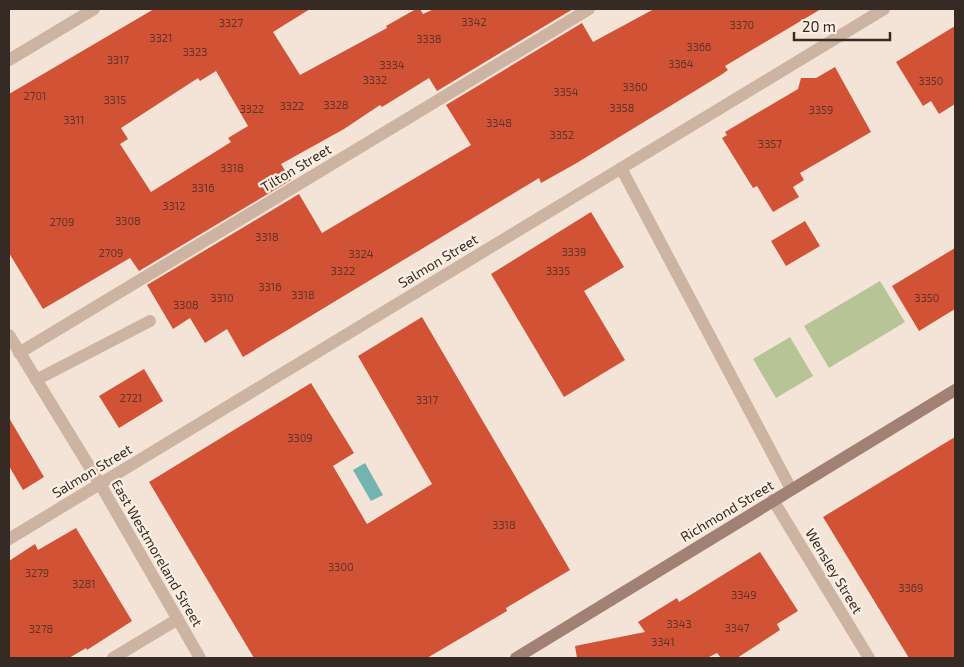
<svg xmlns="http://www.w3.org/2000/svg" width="964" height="667" viewBox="0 0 964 667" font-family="'Exo 2',sans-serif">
	<rect width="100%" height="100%" fill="#f4e4d7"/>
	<g fill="#b7c496">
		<path d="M880,281L905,322L829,368L804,326Z"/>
		<path d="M790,337L813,376L776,398L753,359Z"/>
	</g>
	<path fill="#73b3b2" d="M365,463L383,495L371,501L353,470Z"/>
	<g fill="#d25236" fill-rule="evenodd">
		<path d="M154,9H310L273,32L300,75L387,28L386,26L416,9H420L423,14L434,9H573L437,91L429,78L382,107L380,105L344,129L281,164L291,180L139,271L130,258L43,309L9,253V94ZM216,71L248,126L228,138L231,142L151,192L120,144L128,139L121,128L198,78L200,81Z"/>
		<path d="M654,9H821L725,66L728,70L721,75L575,164L541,183L539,178L243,357L227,329L205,343L190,318L173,329L147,285L299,194L322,233L471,145L446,105L582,23L593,42Z"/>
		<path d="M955,26V104L939,114L931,101L923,106L896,62Z"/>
		<path d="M835,67L871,132L800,173L804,180L793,187L799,197L773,212L757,186L753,188L722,138L727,135L725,132L798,89L801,78H816Z"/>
		<path d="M591,212L624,267L584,291L625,360L564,397L491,274Z"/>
		<path d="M805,221L820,246L786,266L771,241Z"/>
		<path d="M955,248V309L919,331L892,286Z"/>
		<path d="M422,317L570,570L506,608L507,611L427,658H254L149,482L311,383L354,453L333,466L367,524L432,484L358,356Z"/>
		<path d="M144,369L163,401L119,428L99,396Z"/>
		<path d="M9,418L44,477L23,490L9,466Z"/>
		<path d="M955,437V658H909L823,517Z"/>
		<path d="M76,528L132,621L87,650L86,648L69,658H9V561L35,544L38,550Z"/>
		<path d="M760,552L798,611L777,624L780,630L737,658H721L717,653L707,658H577L575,646L645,632L638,622L677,598L679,602Z"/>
	</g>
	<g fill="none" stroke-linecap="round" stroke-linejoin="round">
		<g stroke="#cdb3a2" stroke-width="12">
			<path d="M621,168L791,489"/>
			<path d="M36,380L150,321"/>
			<path d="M773,500L869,658"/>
		</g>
		<g stroke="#cdb3a2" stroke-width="12">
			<path d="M9,60L94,9"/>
			<path d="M9,335L100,484L200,658"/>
			<path d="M19,353L589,9"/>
			<path d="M9,539L884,9"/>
			<path d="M113,658L178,619"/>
		</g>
		<path stroke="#a08173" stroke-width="12" d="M516,658L955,390"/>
	</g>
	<g text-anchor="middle" stroke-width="4.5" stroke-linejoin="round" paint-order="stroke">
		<g font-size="11" fill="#5d3429">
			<text x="474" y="26">3342</text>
			<text x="231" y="27">3327</text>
			<text x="742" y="29">3370</text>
			<text x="161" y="42">3321</text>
			<text x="429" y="43">3338</text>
			<text x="699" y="51">3366</text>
			<text x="195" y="56">3323</text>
			<text x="118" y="64">3317</text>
			<text x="681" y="68">3364</text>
			<text x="392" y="69">3334</text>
			<text x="375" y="84">3332</text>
			<text x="931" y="85">3350</text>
			<text x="635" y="91">3360</text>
			<text x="566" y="96">3354</text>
			<text x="35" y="100">2701</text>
			<text x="115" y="104">3315</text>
			<text x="336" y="109">3328</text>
			<text x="292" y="110">3322</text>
			<text x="622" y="112">3358</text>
			<text x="252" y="113">3322</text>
			<text x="821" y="114">3359</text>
			<text x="74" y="124">3311</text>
			<text x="499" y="127">3348</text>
			<text x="562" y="139">3352</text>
			<text x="770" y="148">3357</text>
			<text x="232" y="172">3318</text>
			<text x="203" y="192">3316</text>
			<text x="174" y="210">3312</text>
			<text x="128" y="225">3308</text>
			<text x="62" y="226">2709</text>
			<text x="267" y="241">3318</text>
			<text x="574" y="256">3339</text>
			<text x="111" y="257">2709</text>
			<text x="361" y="258">3324</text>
			<text x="343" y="275">3322</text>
			<text x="558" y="275">3335</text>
			<text x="270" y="291">3316</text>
			<text x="303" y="299">3318</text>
			<text x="222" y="302">3310</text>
			<text x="927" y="302">3350</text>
			<text x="186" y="309">3308</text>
			<text x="131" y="402">2721</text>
			<text x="427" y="404">3317</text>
			<text x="300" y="442">3309</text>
			<text x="504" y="529">3318</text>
			<text x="341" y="571">3300</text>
			<text x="37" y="577">3279</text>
			<text x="84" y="588">3281</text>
			<text x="911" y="592">3369</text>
			<text x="744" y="599">3349</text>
			<text x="679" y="628">3343</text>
			<text x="737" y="632">3347</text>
			<text x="41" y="633">3278</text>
			<text x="663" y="646">3341</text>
		</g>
		<g font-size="14" fill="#362a25" stroke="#fbefe4">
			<text transform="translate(296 168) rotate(-31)" y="5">Tilton Street</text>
			<text transform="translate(438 261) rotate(-31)" y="5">Salmon Street</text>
			<text transform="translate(92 471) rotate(-31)" y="5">Salmon Street</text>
			<text transform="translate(727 511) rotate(-31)" y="5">Richmond Street</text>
			<text transform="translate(157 553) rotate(60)" y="5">East Westmoreland Street</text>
			<text transform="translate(834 571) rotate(59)" y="5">Wensley Street</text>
		</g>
	</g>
	<rect width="964" height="667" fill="none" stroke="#362a25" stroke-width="20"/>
	<path d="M794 32v8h96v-8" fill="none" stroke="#362a25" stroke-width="2.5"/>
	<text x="802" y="32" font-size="15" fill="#362a25" stroke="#fbefe4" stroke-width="4" paint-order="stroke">20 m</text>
</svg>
